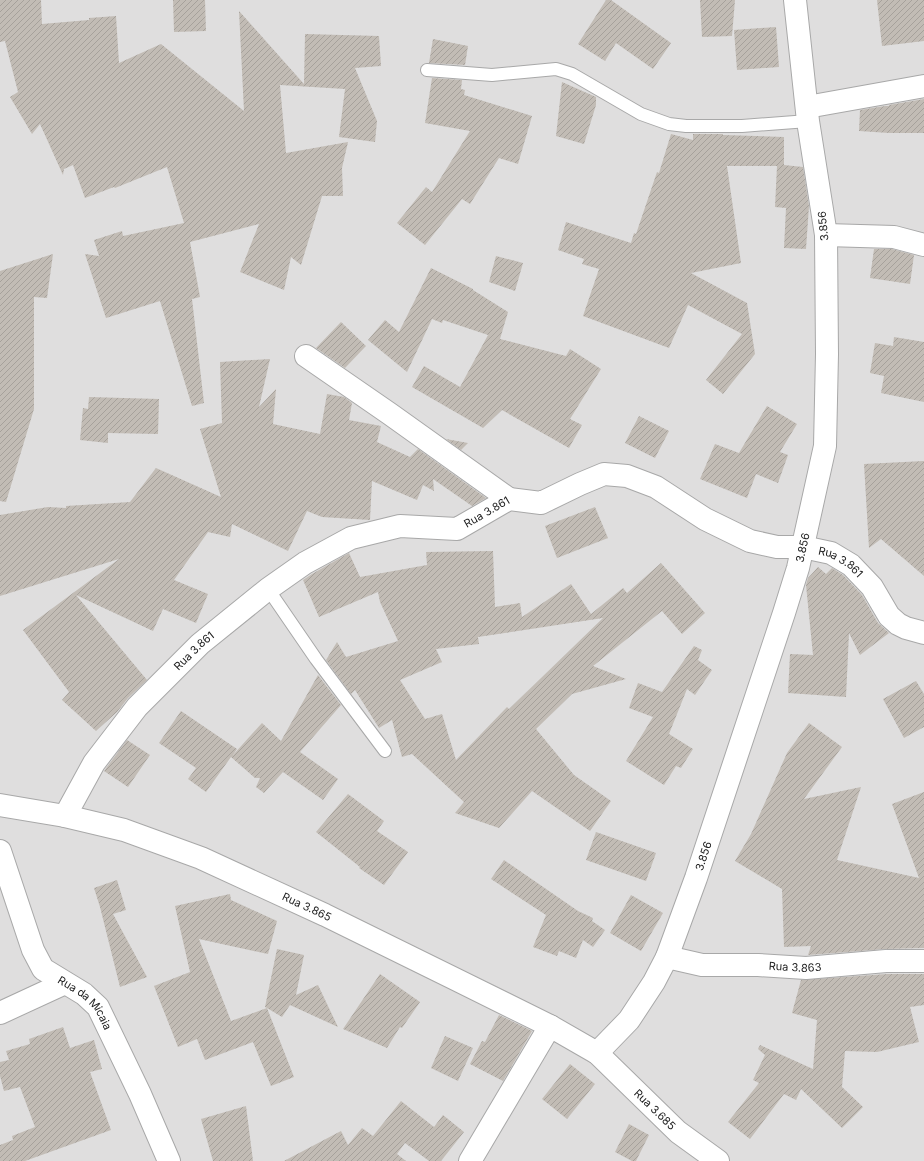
<svg xmlns="http://www.w3.org/2000/svg" width="924" height="1161" viewBox="0 0 924 1161" font-family="Inter,sans-serif">
	<defs>
		<pattern id="building-hatch" width="6" height="6" patternUnits="userSpaceOnUse"><rect width="6" height="6" fill="#c2bcb5"/><path d="M-1 1l2-2M0 6l6-6M5 7l2-2" fill="none" stroke="#a6a19b"/></pattern>
	</defs>
	<rect width="100%" height="100%" fill="#f1efe8"/>
	<rect fill="#dfdede" x="0" y="0" width="924" height="1161"/>
	<g fill="url(#building-hatch)" fill-rule="evenodd">
		<path d="M0,0H41L42,24L89,20V18L116,16L119,63L161,44L244,111L239,11L304,84L305,34L379,36L381,66L355,68L377,121L375,142L339,137L345,89L280,85L286,153L348,142L342,168L343,196H322L301,265L291,257L284,290L240,272L259,224L190,242L200,297L192,299L204,403L192,406L160,301L106,318L85,254L99,256L94,240L122,231L123,236L184,223L167,167L115,188L114,187L85,198L73,165L64,169L63,175L40,124L32,134L10,97L18,92L5,41L0,42Z"/>
		<path d="M173,0H205L206,31L174,32Z"/>
		<path d="M606,0H611L671,43L653,69L616,43L605,61L578,44Z"/>
		<path d="M700,0H735L732,36L702,37Z"/>
		<path d="M877,0H924V41L882,46Z"/>
		<path d="M776,27L779,67L737,70L734,30Z"/>
		<path d="M433,39L468,46L465,65L429,63Z"/>
		<path d="M432,78L462,80L461,89L465,90L464,95L532,116L518,164L499,158L470,204L462,199L425,245L397,223L426,187L432,192L470,131L425,123Z"/>
		<path d="M562,82L596,97V105L584,144L556,136Z"/>
		<path d="M924,99V133H889L859,131L860,110L885,106H889V105Z"/>
		<path d="M671,134L693,140V134H723V135L784,137V165L803,167L809,206L806,249L784,248L786,208L775,207L777,166H727L741,263L691,273L747,303L755,354L723,394L706,380L742,334L688,305L669,348L583,316L599,269L582,264L584,259L558,250L566,222L631,243L634,233L636,234L657,172L659,173Z"/>
		<path d="M874,249H892L914,255L910,284L870,278Z"/>
		<path d="M53,254L47,298L34,297V409L6,502L0,501V271Z"/>
		<path d="M496,256L523,263L515,291L489,282Z"/>
		<path d="M431,268L473,289V290L508,312L500,339L566,356L570,349L601,369L570,419L582,425L569,448L502,410L483,428L412,387L424,366L460,387L488,335L497,338L443,320L442,323L432,319L407,372L368,340L385,320L399,332Z"/>
		<path d="M341,322L366,346L345,368L316,348Z"/>
		<path d="M894,337L924,342V402L881,393L884,376L870,373L875,343L893,346Z"/>
		<path d="M270,359L259,407L276,389L273,424L320,434L327,394L344,397L352,403L349,420L381,426L377,442L410,457L418,449L486,498L472,506L433,479L434,491L423,485L417,500L372,481L370,520L322,517L307,511L288,551L232,524L230,537L208,532L174,580L208,594L196,623L163,609L153,631L76,595L147,680L128,698L117,712L96,731L62,700L69,692L23,630L119,559L0,596V515L48,507L66,508V506L130,502L156,468L221,497L200,429L222,423L220,362Z"/>
		<path d="M89,397L159,399L158,434L108,433V443L80,440L83,408L88,409Z"/>
		<path d="M767,406L797,424L780,452L788,455L778,483L756,474L747,498L700,479L715,444L739,453Z"/>
		<path d="M639,416L669,431L655,458L625,443Z"/>
		<path d="M446,439L468,443L461,450Z"/>
		<path d="M924,461V576L881,539L869,548L864,464Z"/>
		<path d="M595,507L608,538L557,558L545,526Z"/>
		<path d="M493,551L495,607L520,603L522,617L571,584L591,614L623,588L627,593L661,563L705,613L682,634L662,611L593,666L626,679L572,694L536,729L574,775L611,801L590,831L532,791L499,828L455,813L464,802L412,754L402,757L392,720L379,728L355,690L351,694L326,660L337,642L346,657L398,641L380,602L378,592L319,617L303,580L312,574L349,553L360,577L427,565L426,552ZM603,618L509,709L507,707L456,760L442,714L425,719L400,680L442,662L436,649L479,644L478,637Z"/>
		<path d="M818,567L826,574L832,568L843,575L862,595L878,623L889,633L860,655L849,633L846,697L788,693L790,654L813,655L806,585L808,578Z"/>
		<path d="M694,646L702,650L698,660L712,670L695,695L687,689L669,734L693,749L681,768L676,766L664,785L626,761L653,717L629,708L638,683L662,692Z"/>
		<path d="M318,675L341,705L300,752L338,779L323,800L283,772L264,793L256,787L260,778H255L231,757L206,792L188,779L196,768L159,743L181,711L237,749L233,755L262,723L281,741Z"/>
		<path d="M916,681L924,694V727L904,738L883,699Z"/>
		<path d="M809,723L842,747L804,799L861,787L837,860L919,878L892,804L924,792V948L885,949L808,955L811,946L784,947L782,889L735,861L751,834L787,753Z"/>
		<path d="M127,740L150,755L128,787L104,771Z"/>
		<path d="M348,794L384,821L377,831L408,852L384,885L359,868L360,867L316,832Z"/>
		<path d="M596,832L656,853L646,881L586,860Z"/>
		<path d="M504,860L578,911L593,918L592,921L605,930L593,947L583,940L576,958L559,951L557,956L533,947L546,915L491,879Z"/>
		<path d="M117,880L126,910L113,914L147,977L120,987L100,907L94,888Z"/>
		<path d="M230,894L231,900L277,921L268,954L199,939L231,1021L267,1008L265,1007L277,949L304,955L296,995L318,985L338,1027L290,1005L282,1017L267,1008L294,1077L271,1086L253,1042L205,1060L197,1039L178,1047L154,986L190,972L175,906Z"/>
		<path d="M631,895L663,913L641,951L610,933Z"/>
		<path d="M380,974L420,1002L402,1028L400,1027L387,1048L343,1029Z"/>
		<path d="M887,974H924V1005L910,1007L919,1042L877,1052L845,1051L842,1087L863,1107L842,1128L801,1089L796,1100L784,1094L750,1139L728,1122L759,1083L753,1080L765,1055L758,1049L760,1045L813,1069L817,1020L792,1013L801,980Z"/>
		<path d="M499,1015L532,1031L503,1081L470,1064L482,1041L485,1042Z"/>
		<path d="M63,1027L70,1048L94,1040L102,1069L90,1072L111,1130L25,1161H0V1145L13,1140L12,1136L35,1127L20,1087L4,1091L0,1076V1062L9,1060L6,1051L30,1044L29,1039Z"/>
		<path d="M445,1036L473,1048L458,1081L431,1068Z"/>
		<path d="M570,1064L595,1084L567,1119L542,1099Z"/>
		<path d="M401,1101L434,1127L443,1115L464,1132L441,1161H429L405,1143L397,1154L406,1161H284L341,1131L348,1145L362,1128L373,1136Z"/>
		<path d="M246,1106L253,1161H213L201,1119Z"/>
		<path d="M629,1124L649,1135L636,1161H632L615,1152Z"/>
	</g>
	<g fill="none" stroke-linecap="round" stroke-linejoin="round">
		<g stroke="#a8a8a8" stroke-width="14">
			<g id="service">
				<path d="M427,70L492,75L556,69L572,74L641,114L669,124L686,126H742L808,121"/>
				<path d="M268,589L316,659L385,751"/>
			</g>
		</g>
		<g stroke="#a8a8a8" stroke-width="24">
			<g id="minor">
				<path d="M807,107L924,86"/>
				<path d="M826,235L894,237L924,245"/>
				<path d="M306,356L390,414L509,499"/>
				<path id="s1" d="M0,805L65,816L124,830L201,858L325,915L455,979L550,1026L597,1053L678,1132L718,1161"/>
				<path id="s2" d="M65,816L94,763L137,707L200,644L268,589L305,563L351,538L400,526L457,529L509,499L541,503L580,484L604,474L627,476L656,487L705,519L750,541L777,547H803L831,553L851,565L872,587L889,616L898,624L906,628L924,633"/>
				<path id="s3" d="M0,851L33,950L43,969L84,994L98,1007L140,1094L169,1161"/>
				<path id="s4" d="M667,957L702,965H758L806,968L886,961H924"/>
				<path d="M0,1013L65,983"/>
				<path id="s5" d="M597,1053L629,1020L654,982L667,957L696,878L784,613L798,568L825,446L827,354L826,235L808,121L795,0"/>
				<path d="M470,1161L550,1026"/>
			</g>
		</g>
		<use href="#service" stroke="#fff" stroke-width="12"/>
		<use href="#minor" stroke="#fff" stroke-width="22"/>
	</g>
	<g text-anchor="middle" stroke-width="4" stroke-linejoin="round" paint-order="stroke">
		<g font-size="11" fill="#212121" stroke="#fff">
			<text transform="translate(823 226) rotate(-96)" y="4">3.856</text>
			<text dy="4" stroke="none"><textPath href="#s2" startOffset="547">Rua 3.861</textPath></text>
			<text dy="4" stroke="none"><textPath href="#s5" startOffset="551">3.856</textPath></text>
			<text dy="4" stroke="none"><textPath href="#s2" startOffset="932">Rua 3.861</textPath></text>
			<text dy="4" stroke="none"><textPath href="#s2" startOffset="211">Rua 3.861</textPath></text>
			<text dy="4" stroke="none"><textPath href="#s5" startOffset="227">3.856</textPath></text>
			<text dy="4" stroke="none"><textPath href="#s1" startOffset="325">Rua 3.865</textPath></text>
			<text dy="4" stroke="none"><textPath href="#s4" startOffset="129">Rua 3.863</textPath></text>
			<text dy="4" stroke="none"><textPath href="#s3" startOffset="181">Rua da Micaia</textPath></text>
			<text dy="4" stroke="none"><textPath href="#s1" startOffset="731">Rua 3.685</textPath></text>
		</g>
	</g>
</svg>
